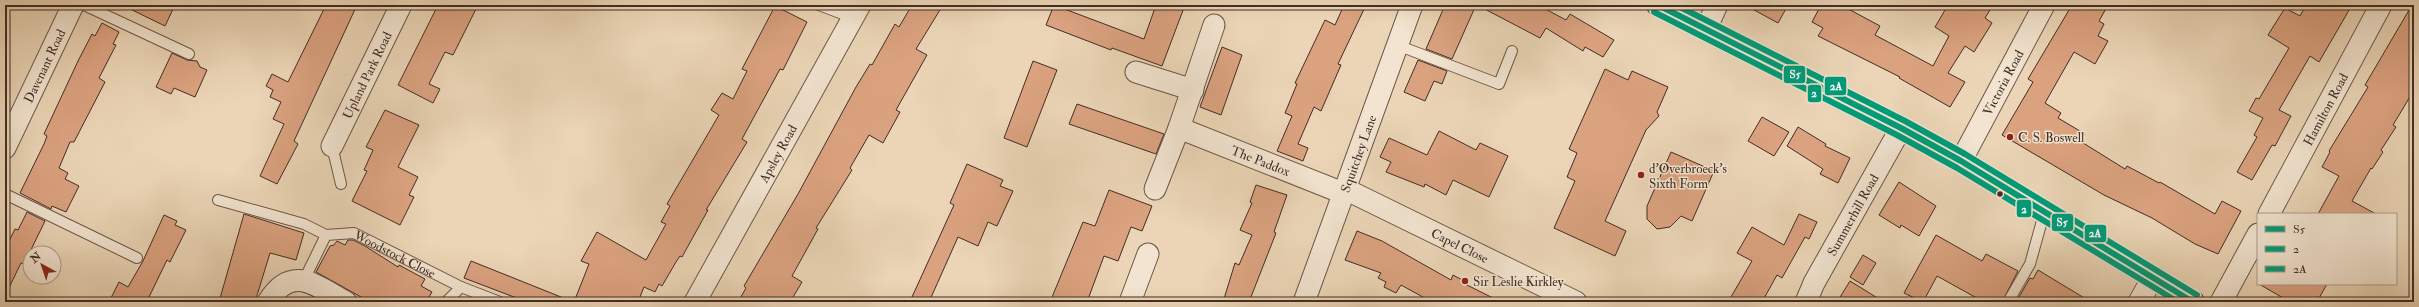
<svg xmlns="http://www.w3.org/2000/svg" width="2419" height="307" viewBox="0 0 2419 307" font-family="'IM FELL Double Pica',serif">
	<rect width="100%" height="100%" fill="#ebd5b6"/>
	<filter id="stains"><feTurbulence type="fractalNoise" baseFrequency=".005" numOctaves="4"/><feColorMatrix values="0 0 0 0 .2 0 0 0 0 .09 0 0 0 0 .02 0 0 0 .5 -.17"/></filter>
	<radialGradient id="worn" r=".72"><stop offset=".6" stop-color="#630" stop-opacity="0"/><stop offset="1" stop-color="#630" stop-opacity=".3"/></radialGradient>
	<g fill="#dba280" stroke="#422d25">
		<path d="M122,5H175L165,26Z"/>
		<path d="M326,5H357L294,141L298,144L277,184L260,176L284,124L273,119L281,102L270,97L273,90L266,86L272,74L288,82Z"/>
		<path d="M438,5H478L453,55L445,52L429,84L440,89L433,103L398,85Z"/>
		<path d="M912,5H943L916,49L927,55L896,110L900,112L883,143L869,135L850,168L852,170L816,228L818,229L792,276L802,282L790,302H738L746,288L744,286L798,194L856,87L870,64L872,65L895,24L899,27Z"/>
		<path d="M1054,5L1144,39L1156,5H1185L1162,66L1112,48L1111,50L1046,25Z"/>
		<path d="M1344,5H1366L1338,64L1341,65L1321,111L1314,107L1298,144L1308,148L1303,161L1277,151L1292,116L1285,113L1297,84L1295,83L1325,20L1335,25Z"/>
		<path d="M1445,5H1476L1452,59L1426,49Z"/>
		<path d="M1477,5H1538L1566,20L1570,14L1614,40L1603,57L1585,47L1583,51L1546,28L1540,38Z"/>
		<path d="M1745,5H1788L1778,23Z"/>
		<path d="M1821,5H1841L1880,26L1875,35L1933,66L1949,36L1935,27L1948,5H1993L1985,18L1992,23L1974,52L1965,46L1948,73L1965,82L1950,107L1899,78L1900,77L1818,36L1823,28L1812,22Z"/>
		<path d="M2072,5H2108L2099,21L2104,24L2098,36L2108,41L2095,64L2074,52L2045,103L2061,113L2058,118L2085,134L2080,141L2125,169L2127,166L2159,183L2160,182L2215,214L2222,201L2241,211L2218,254L2195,244L2152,218L2104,195L2002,135L2033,82L2028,79Z"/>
		<path d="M2306,5H2352L2319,62L2310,56L2279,110L2291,116L2275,146L2272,145L2252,180L2237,172L2257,137L2254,135L2263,118L2249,111L2256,98L2259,99L2289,48L2268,35L2285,8L2300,16Z"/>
		<path d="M2412,5H2414V90L2393,125L2396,127L2381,150L2383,152L2372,169L2371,168L2352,201L2376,214H2318L2339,176L2322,167L2330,152L2329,151L2368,87L2365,85Z"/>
		<path d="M775,6L807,22L783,70L780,69L742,139L747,142L706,210H708L682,257L680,256L676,262L662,286L659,284L655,292L644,287L638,302H574L589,264L581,261L597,232L646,260L666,224L661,222L670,206L667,204L719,115L711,110L722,93L733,99L747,71L742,69Z"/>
		<path d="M102,23L119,32L113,44L116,45L99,78L105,82L74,142H70L59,168L68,173L65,179L79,186L66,212L52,206L51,209L20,193L44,144L47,136L44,134L78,61L92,34L95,36Z"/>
		<path d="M1222,47L1242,55L1221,115L1200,107Z"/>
		<path d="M172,53L187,60L197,61L200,67L207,70L195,97L174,88L171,94L156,87Z"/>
		<path d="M1418,60L1447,71L1442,84L1434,81L1425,101L1404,92Z"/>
		<path d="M1033,61L1057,70L1027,147L1004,138Z"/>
		<path d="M1605,69L1628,80L1632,71L1668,87L1657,112L1659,116L1646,130L1605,221L1626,231L1615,256L1554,228L1575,181L1567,177L1577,153L1569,149Z"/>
		<path d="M1077,104L1164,134L1156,154L1069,124Z"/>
		<path d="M385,110L419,125L398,167L418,177L409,195L414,197L400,225L352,201L367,171L364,170L373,150L366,147Z"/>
		<path d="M1762,117L1789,132L1774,156L1748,141Z"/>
		<path d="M1798,127L1826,144L1825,146L1850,158L1838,183L1820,174L1823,169L1787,146Z"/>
		<path d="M1439,131L1476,150L1480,143L1508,156L1489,197L1453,180L1446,195L1425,184L1424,187L1386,172L1391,162L1380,157L1389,138L1427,155Z"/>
		<path d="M1671,152L1714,171L1692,221L1681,216L1670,227L1657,229L1647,219V206Z"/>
		<path d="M967,164L1003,180L1000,186L1013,191L997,226L988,222L978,246L958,237L929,302H924L912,297L954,205L950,203Z"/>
		<path d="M1899,182L1936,206L1919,236L1901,225L1900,228L1879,215Z"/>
		<path d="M1256,185L1287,195L1274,232L1276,233L1249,302H1223L1235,263L1239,265L1252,235L1240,230L1252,203L1250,202Z"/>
		<path d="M1109,190L1152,206L1142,231L1131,227L1118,261L1104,256L1087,302H1050L1083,222L1095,226Z"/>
		<path d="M27,212L45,221L24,264L21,263L5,296V249L15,229L18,230Z"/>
		<path d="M244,214L304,233L296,260L270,253L255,302H219Z"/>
		<path d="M1799,214L1817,222L1809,239L1805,237L1782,278L1777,275L1762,302H1728L1752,261L1737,253L1752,227L1784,245Z"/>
		<path d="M164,215L177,221L175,225L186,230L170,262L167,260L149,297L158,302H109L119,282L128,287L143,261Z"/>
		<path d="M1357,231L1382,241L1451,280L1453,275L1466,282L1465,284L1501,302H1432L1401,285L1396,293L1384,287L1386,282L1378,278L1381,273L1345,260Z"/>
		<path d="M1936,235L1982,261L1986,254L2018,271L2002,302H1984L1937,276L1923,302L1904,293Z"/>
		<path d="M348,240H353L365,246L398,267L399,265L425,279L421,286L432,292L426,302H370L316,272L330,246L334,245L337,241L345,245Z"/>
		<path d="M1863,255L1876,263L1863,285L1850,277Z"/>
		<path d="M471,261L571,301V302H527L464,278Z"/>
		<path d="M2038,270L2091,302H2016L2030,278L2033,279Z"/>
		<path d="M1850,281L1884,302H1837Z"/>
		<path d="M2259,284H2327L2317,302H2290Z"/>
	</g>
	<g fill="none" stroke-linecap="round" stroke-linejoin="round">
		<g stroke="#6c5749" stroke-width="12">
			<g id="lane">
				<path d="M84,5L189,54"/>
				<path d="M819,5L853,18"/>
				<path d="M1397,45L1499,84L1512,51"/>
				<path d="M332,146L341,184"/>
				<path d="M5,194L137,258"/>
				<path id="s1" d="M218,200L304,224L326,235L354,233L461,287L500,302"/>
				<path d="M304,280L326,235"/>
				<path d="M446,302L461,287"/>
				<path d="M2008,302L2030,264L2045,210"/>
			</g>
		</g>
		<g stroke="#6c5749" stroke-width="23">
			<g id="street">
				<path d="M1706,29L1717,5"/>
				<path d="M1136,72L1193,90"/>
				<path id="s2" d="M1179,128L1343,193"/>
				<path id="s3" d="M332,146L401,5"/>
				<path id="s4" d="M5,148L73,5"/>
				<path id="s5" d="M1961,161L2044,5"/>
				<path d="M1155,189L1179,128L1214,25"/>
				<path id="s6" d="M1345,189L1576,302"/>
				<path id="s7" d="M2269,214L2381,5"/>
				<path d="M268,302C292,263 316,286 346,302"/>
				<path id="s8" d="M695,302L860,5"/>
				<path d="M1130,302L1148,254"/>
				<path id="s9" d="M1304,302L1412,5"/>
				<path id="s10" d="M1806,302L1814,283L1901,128"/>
				<path d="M2139,302L2153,277"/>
				<path d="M2221,302L2258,234"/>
			</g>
		</g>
		<g stroke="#422d25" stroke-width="24">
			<path id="primary" d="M1658,5L1901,128L1961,161L2193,302"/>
		</g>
		<use href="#lane" stroke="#f2e4d0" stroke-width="10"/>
		<use href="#street" stroke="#f2e4d0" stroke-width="21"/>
		<use href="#primary" stroke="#ebd5b6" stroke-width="22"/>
		<g stroke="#f2e4d0" stroke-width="9">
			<path id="bus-1" d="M1658,5L1901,128L1961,161L2193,302"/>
		</g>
		<g stroke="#f2e4d0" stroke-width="9">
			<path id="bus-2" d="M1654,12L1897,135L1957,168L2178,302"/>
		</g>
		<g stroke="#f2e4d0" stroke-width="9">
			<path id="bus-3" d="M1676,5L1905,121L1965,154L2197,295"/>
		</g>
		<use href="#bus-1" stroke="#009b79" stroke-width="6"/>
		<use href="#bus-2" stroke="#009b79" stroke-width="6"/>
		<use href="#bus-3" stroke="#009b79" stroke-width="6"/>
	</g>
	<g fill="#8f2418" stroke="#f2e4d0" stroke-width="1.5">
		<circle cx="2010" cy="137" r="4"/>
		<circle cx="1641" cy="175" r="4"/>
		<circle cx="1465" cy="281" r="4"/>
	</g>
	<circle fill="#422d25" stroke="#f2e4d0" stroke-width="1.5" cx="2000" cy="194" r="3.5"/>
	<g text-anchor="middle" stroke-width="3" stroke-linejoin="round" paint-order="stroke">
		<g font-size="13" fill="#422d25" stroke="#f2e4d0">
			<text dy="5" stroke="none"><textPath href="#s4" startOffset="91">Davenant Road</textPath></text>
			<text dy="5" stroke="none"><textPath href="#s3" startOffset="79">Upland Park Road</textPath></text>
			<text dy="5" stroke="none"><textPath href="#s5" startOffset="89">Victoria Road</textPath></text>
			<text dy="5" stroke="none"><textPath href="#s7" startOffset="119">Hamilton Road</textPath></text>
			<text dy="5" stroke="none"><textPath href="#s9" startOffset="158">Squitchey Lane</textPath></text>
			<text dy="5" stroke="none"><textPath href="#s8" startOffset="170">Apsley Road</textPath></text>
			<text dy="5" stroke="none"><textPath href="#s2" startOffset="88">The Paddox</textPath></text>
			<text dy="5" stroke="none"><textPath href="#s10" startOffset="99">Summerhill Road</textPath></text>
			<text dy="5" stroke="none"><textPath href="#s6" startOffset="128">Capel Close</textPath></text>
			<text dy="5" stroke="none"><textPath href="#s1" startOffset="188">Woodstock Close</textPath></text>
		</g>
		<g font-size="13" fill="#422d25" stroke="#f2e4d0" text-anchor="start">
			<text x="2018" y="142">C. S. Boswell</text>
			<text x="1649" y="173">d'Overbroeck's<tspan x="1649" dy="15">Sixth Form</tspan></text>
			<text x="1473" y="286">Sir Leslie Kirkley</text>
		</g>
	</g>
	<g stroke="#f2e4d0" stroke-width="1.5">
		<rect x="1783" y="65" width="23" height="19" rx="4" fill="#009b79"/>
		<rect x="1824" y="76" width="23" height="20" rx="4" fill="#009b79"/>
		<rect x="1807" y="84" width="15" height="19" rx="4" fill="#009b79"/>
		<rect x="2016" y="199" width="16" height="19" rx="4" fill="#009b79"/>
		<rect x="2051" y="213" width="23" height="19" rx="4" fill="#009b79"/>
		<rect x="2084" y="224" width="23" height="19" rx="4" fill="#009b79"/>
	</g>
	<g font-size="11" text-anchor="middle" font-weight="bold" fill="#fff">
		<text x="1795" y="78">S5</text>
		<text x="1836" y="90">2A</text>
		<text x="1814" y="97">2</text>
		<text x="2024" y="213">2</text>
		<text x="2062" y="226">S5</text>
		<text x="2095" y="237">2A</text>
	</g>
	<rect width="2419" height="307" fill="none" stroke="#ebd5b6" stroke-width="20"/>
	<rect x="6" y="6" width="2407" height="295" fill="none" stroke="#422d25" stroke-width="2"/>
	<rect x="10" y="10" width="2399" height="287" fill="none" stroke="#422d25"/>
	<rect x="2257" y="213" width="140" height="72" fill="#f2e4d0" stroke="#ac9b8c"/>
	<rect x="2265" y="226" width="20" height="6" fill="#009b79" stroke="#ac9b8c"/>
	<text x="2293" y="233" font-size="12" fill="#422d25">S5</text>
	<rect x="2265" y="246" width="20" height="6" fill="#009b79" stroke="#ac9b8c"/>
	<text x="2293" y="253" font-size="12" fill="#422d25">2</text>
	<rect x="2265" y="266" width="20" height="6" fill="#009b79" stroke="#ac9b8c"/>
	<text x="2293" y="273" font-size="12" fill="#422d25">2A</text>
	<g transform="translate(42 265) rotate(320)"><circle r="19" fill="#f2e4d0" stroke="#ac9b8c"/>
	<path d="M0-3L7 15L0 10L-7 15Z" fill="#8f2418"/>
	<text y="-6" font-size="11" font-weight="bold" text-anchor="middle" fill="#422d25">N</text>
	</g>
	<rect width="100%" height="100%" filter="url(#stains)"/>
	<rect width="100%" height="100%" fill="url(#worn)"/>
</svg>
